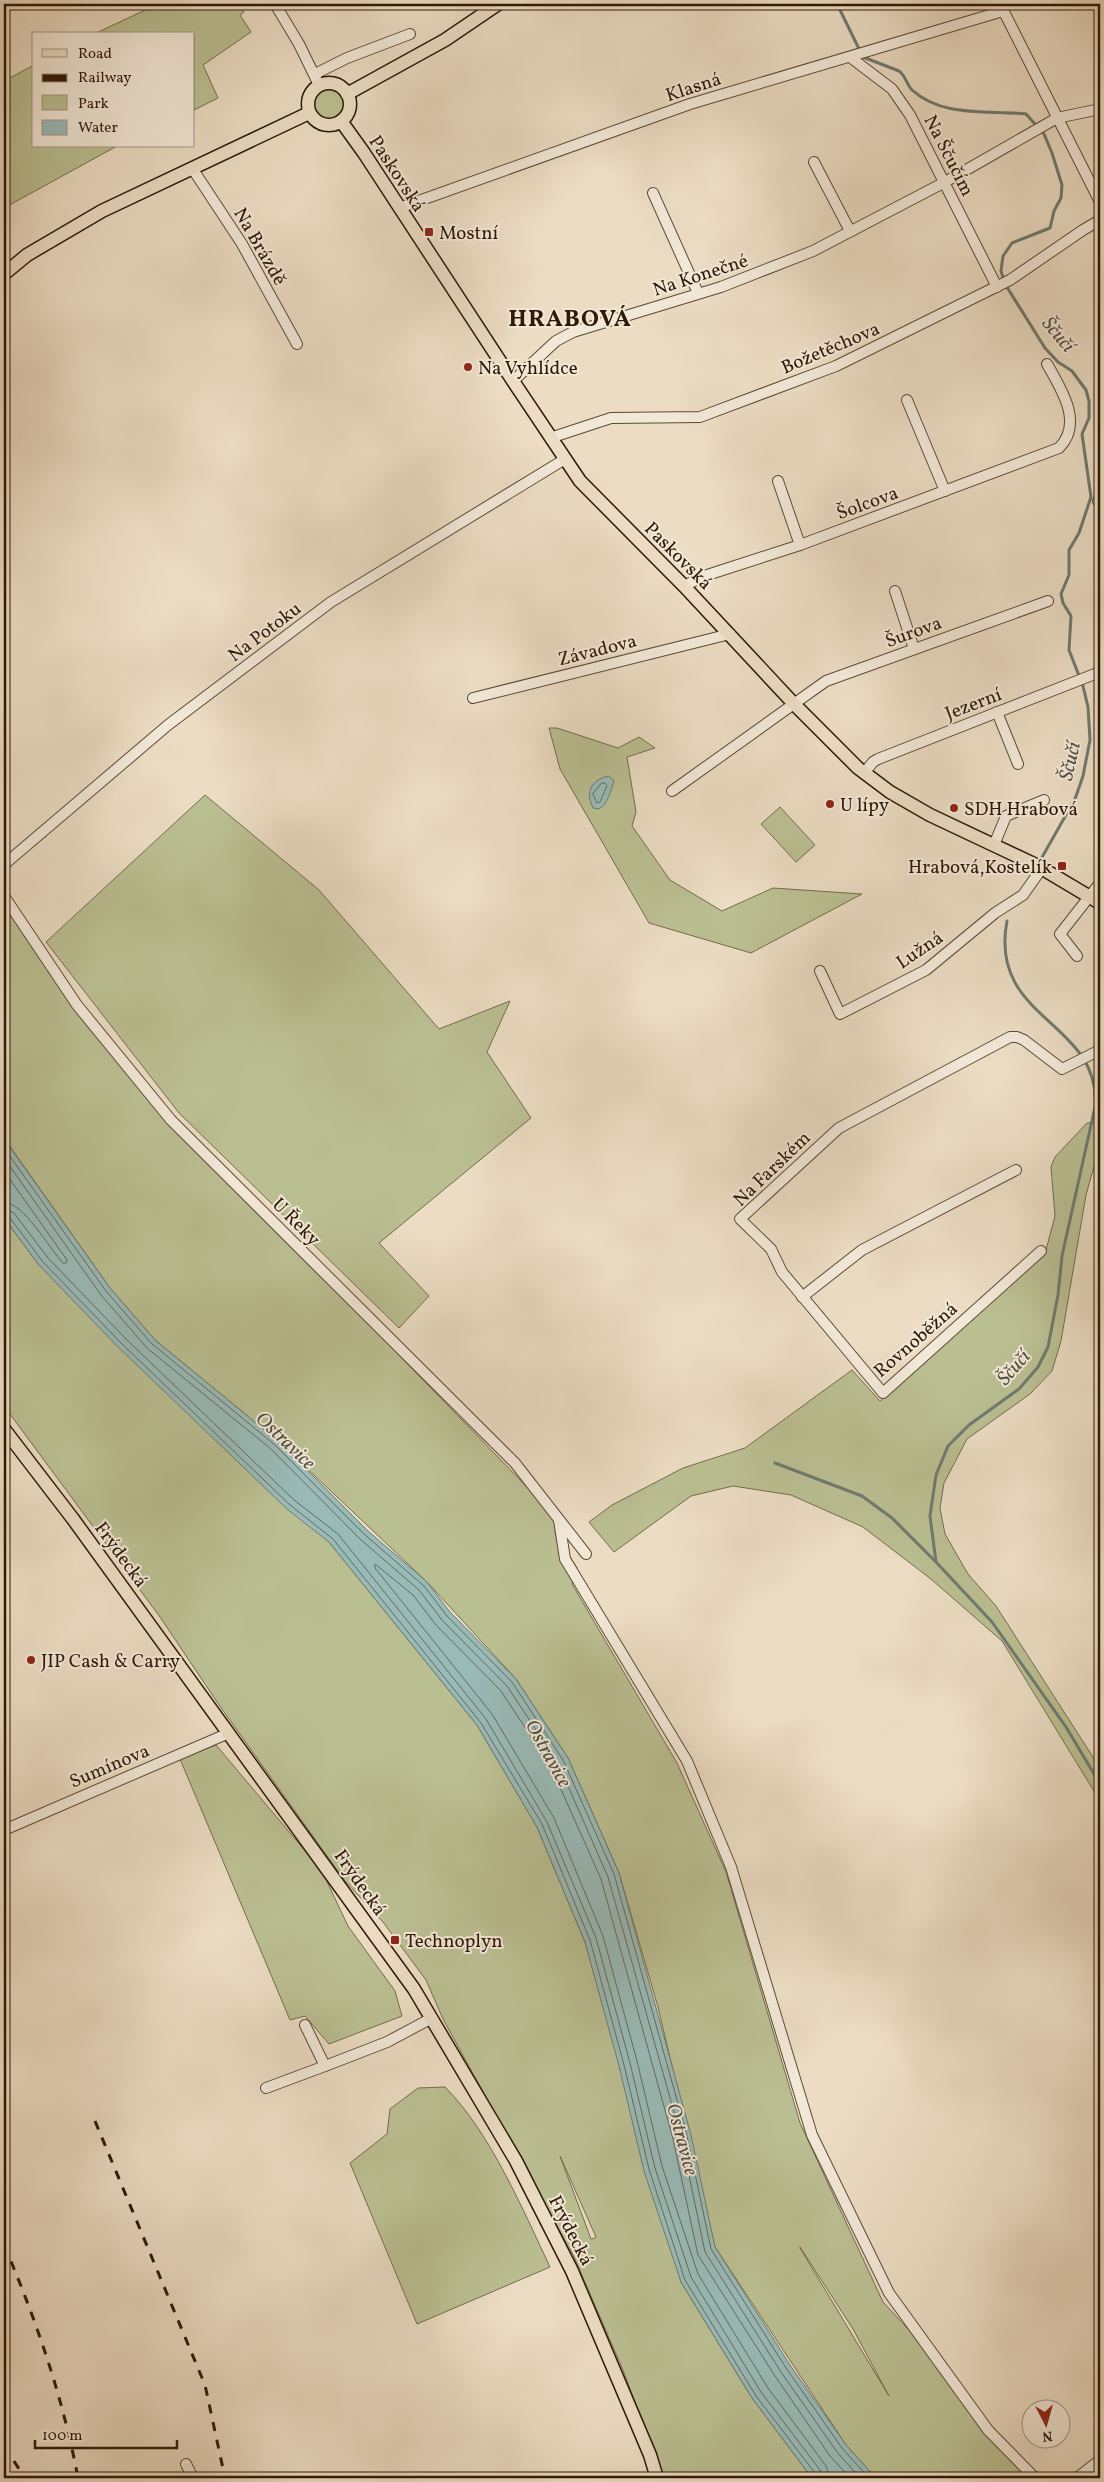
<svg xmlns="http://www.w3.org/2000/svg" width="1104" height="2482" viewBox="0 0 1104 2482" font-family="Vollkorn,serif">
	<rect width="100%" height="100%" fill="#ebdcc3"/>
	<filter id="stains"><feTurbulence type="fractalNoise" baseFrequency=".004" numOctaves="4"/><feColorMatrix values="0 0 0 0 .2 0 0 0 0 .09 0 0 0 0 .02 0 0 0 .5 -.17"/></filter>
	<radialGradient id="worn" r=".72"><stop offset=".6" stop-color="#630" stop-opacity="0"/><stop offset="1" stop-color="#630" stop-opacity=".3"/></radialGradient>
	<g fill="#babf92" stroke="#746c4c" fill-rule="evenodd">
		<path d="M158,4H239L244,12L240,15L251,32L203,65L218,98L194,110V34H94Z"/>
		<path d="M34,65V146H117L4,208V81Z"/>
		<circle cx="329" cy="104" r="15"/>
		<path d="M549,728H557L618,748L639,737L655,748L627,757L636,812L632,826L670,880L722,911L773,888L862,894L751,953L649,923L560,769Z"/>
		<path d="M205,795L319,890L439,1029L510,1001L487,1052L531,1118L379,1243L429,1296L399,1328L179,1113L46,942Z"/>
		<path d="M780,807L815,845L796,862L761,824Z"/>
		<path d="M4,896L77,1005L171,1120L559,1520L555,1533L577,1568L572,1584L677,1763L726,1872L800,2123L883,2302L945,2369L988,2430L1035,2478H876L846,2445L715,2247L658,2007L619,1873L568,1758L516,1679L427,1582L278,1441L155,1340L110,1288L4,1138ZM800,2247L853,2329L889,2396L800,2248Z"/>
		<path d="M1100,1122V1145L1086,1195L1061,1341L1052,1371L1030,1394L967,1439L944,1483L940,1508L945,1534L968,1574L996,1606L1100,1768V1801L1002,1641L931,1579L863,1527L791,1495L733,1486L691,1496L614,1552L589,1522L612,1505L683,1468L745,1448L852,1370L880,1401L1046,1250L1055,1216L1051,1167L1055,1157L1087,1123Z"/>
		<path d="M4,1218L39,1265L329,1542L477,1725L537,1827L585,1942L681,2282L752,2398L812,2478H663L623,2370L574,2257L443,2019L426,1980L383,1922L345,1881L219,1705L160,1617L4,1406ZM560,2156L596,2237L592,2239H591Z"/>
		<path d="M216,1745L322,1871L348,1926L395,1991L402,2016L329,2044L305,2016L290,2020L180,1759Z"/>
		<path d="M445,2087C490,2132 523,2210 550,2267L417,2324L350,2163L387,2134L390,2109L418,2088Z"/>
	</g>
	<g fill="#99bbb8" stroke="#6f7a70">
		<path d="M609,776L614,781C611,790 608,804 599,809L593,808C585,791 591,780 609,776Z"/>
		<path d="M4,1139L110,1288L155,1340L278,1441L368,1531L427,1582L450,1612L516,1679L568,1758L619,1873L691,2135L715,2247L790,2365L846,2445L876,2478H812L752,2398L681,2282L644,2171L619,2066L585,1942L537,1827L477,1725L329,1542L287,1509L118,1347L39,1265L4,1218Z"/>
	</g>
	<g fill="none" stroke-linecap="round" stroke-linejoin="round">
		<g stroke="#646a5e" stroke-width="1">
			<path d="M602,783H605L607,786L600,802L597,803L593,794Z"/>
			<path d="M4,1148L106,1291L151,1343L275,1445L364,1534L424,1586L447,1616L512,1682L563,1760L614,1874L687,2136L711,2249L786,2368L842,2448L869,2478"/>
			<path d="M4,1158L101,1295L147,1348L271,1449L360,1539L419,1590L442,1620L507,1686L558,1763L608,1877L681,2137L705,2252L781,2372L837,2452L860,2478"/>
			<path d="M4,1171L67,1260L66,1263H63C49,1248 24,1203 4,1202"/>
			<path d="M4,1209L14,1213L48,1258L126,1339L294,1500L338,1534L486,1719L547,1822L596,1938L630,2063L655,2168L691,2277L761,2392L820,2470L822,2478"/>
			<path d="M4,1216L10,1218L43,1262L121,1343L290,1505L333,1539L481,1723L542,1824L590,1940L624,2065L649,2169L685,2280L756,2396L815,2473L816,2478"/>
			<path d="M830,2478L826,2466L768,2388L698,2274L662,2166L637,2061L603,1936L554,1818L492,1714L375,1568V1564L413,1595L436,1625L501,1691L551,1767L601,1879L673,2139L698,2255L775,2376L830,2456L850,2478"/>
		</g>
		<g stroke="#6f7a70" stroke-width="3">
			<path d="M834,4L840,10L863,57L899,71C906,76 906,84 912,90C943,118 988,110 1026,114L1044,134L1052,153L1062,185L1061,198L1054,211L1050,228L1012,243L1003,256L1001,271L1005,284L1045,348L1058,362L1072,371L1086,390L1089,401V418L1082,434L1091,497L1079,533L1069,550V575L1061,594L1063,603L1071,616L1069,650L1083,686L1088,707L1090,740L1083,776L1075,799L1041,859"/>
			<path d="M1007,921C988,1021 1102,1021 1095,1107L1062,1256L1058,1295L1048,1347L1038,1367L1019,1389L969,1425L948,1446L936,1475L930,1516L936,1562L992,1622L1066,1727L1100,1784"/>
			<path d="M775,1463L862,1496L892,1518L935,1561"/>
		</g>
		<g stroke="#5e4934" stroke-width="12">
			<g id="minor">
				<path d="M275,4L299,44L319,85"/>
				<path d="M1000,4L1100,202"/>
				<path d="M850,57L892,89L910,115L997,287"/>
				<path d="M315,74L347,58L410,34"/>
				<path d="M814,162L850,231"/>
				<path d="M192,168L242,244L297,344"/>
				<path d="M653,193L698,293"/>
				<path d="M399,208L690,104L1003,11"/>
				<path d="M513,381L556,341L573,332L721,287L813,251L945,182L1057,118L1100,109"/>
				<path d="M907,400L945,491"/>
				<path d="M550,438L611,418L700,417L836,366L1010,280L1083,230L1100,220"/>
				<path d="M778,481L800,545"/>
				<path d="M1098,501L1100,500"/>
				<path d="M684,586L704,576L800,545L1059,448C1084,423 1061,389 1047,364"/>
				<path d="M895,591L914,649"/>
				<path d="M473,698L730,634"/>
				<path d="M997,712L1018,764"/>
				<path d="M864,773L873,762L878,759L1100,672"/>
				<path d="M672,791L826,681L1048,601"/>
				<path d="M994,845L1006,816L1044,800"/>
				<path d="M6,863L168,725L331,602L565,459"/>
				<path d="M4,896L77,1005L171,1120L515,1463L586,1554"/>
				<path d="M1077,956L1060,934L1100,883"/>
				<path d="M820,971L840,1014L926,970L995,913L1023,895L1042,868"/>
				<path d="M1041,1251L883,1393L782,1272L771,1249L740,1219L839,1128L1010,1037H1017L1024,1040L1062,1069L1100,1050"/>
				<path d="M802,1297L862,1250L1016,1170"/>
				<path d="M559,1520L565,1559L687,1761L731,1867L812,2135L889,2293L988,2430L1035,2478"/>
				<path d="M4,1830L229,1733"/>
				<path d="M325,2066L387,2042L432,2018"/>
				<path d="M266,2088L325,2066L305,2025"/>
				<path d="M186,2464L193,2478"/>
				<path d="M1077,2478L1100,2460"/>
			</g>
		</g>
		<g stroke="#2f1805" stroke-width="15">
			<g id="major">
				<circle cx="329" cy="104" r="21"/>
				<path d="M347,94L445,40L498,4"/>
				<path d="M341,121L364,153L513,381L580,481L684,586L794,704L858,768L890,792L930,815L1038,866L1100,903"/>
				<path d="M4,274L27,255L102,211L309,113"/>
				<path d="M4,1429L73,1519L414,1989L516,2161L572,2271L650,2455L657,2478"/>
			</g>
		</g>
		<use href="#minor" stroke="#f2e8d8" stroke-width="10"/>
		<use href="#major" stroke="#ebdcc3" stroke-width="12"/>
		<g stroke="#2f1805" stroke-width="3" stroke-dasharray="9 9" stroke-linecap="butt">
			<path d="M95,2121L205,2385L225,2478"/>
			<path d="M4,2245C36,2319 63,2398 78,2478"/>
			<path d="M4,2446L25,2478"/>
			<path d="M4,2466L12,2478"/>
		</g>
	</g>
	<g fill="#8f2418" stroke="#f2e8d8" stroke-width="2">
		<rect x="424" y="227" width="10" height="10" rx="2.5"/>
		<circle cx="468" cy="367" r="5"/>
		<circle cx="830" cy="804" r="5"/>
		<circle cx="954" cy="808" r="5"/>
		<rect x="1057" y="861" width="10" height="10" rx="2.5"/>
		<circle cx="31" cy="1660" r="5"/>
		<rect x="390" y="1935" width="10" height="10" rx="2.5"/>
	</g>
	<g text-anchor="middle" stroke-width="4" stroke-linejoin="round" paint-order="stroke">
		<g font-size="19" fill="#2f1805" stroke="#f2e8d8">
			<text transform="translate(693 86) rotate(-18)" y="7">Klasná</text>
			<text transform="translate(950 155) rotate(63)" y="7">Na Ščučím</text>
			<text transform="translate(398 173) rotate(57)" y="7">Paskovská</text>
			<text transform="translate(261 246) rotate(60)" y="7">Na Brázdě</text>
			<text transform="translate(700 274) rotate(-18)" y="7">Na Konečné</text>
			<text transform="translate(830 347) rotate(-23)" y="7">Božetěchova</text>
			<text transform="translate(867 502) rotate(-20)" y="7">Šolcova</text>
			<text transform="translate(679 555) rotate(45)" y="7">Paskovská</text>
			<text transform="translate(264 631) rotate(-37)" y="7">Na Potoku</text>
			<text transform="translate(913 631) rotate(-20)" y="7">Šurova</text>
			<text transform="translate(597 649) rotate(-14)" y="7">Závadova</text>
			<text transform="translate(973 703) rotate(-21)" y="7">Jezerní</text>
			<text transform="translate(919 949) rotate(-34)" y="7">Lužná</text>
			<text transform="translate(771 1168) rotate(-44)" y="7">Na Farském</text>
			<text transform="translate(297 1221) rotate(45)" y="7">U Řeky</text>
			<text transform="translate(915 1339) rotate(-41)" y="7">Rovnoběžná</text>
			<text transform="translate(122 1554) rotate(54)" y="7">Frýdecká</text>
			<text transform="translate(109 1765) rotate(-23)" y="7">Sumínova</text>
			<text transform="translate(361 1882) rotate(55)" y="7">Frýdecká</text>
			<text transform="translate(572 2230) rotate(63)" y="7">Frýdecká</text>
		</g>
		<g font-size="19" fill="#2f1805" stroke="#f2e8d8" text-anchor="start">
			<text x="439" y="239">Mostní</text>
			<text x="478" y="374">Na Vyhlídce</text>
			<text x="840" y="811">U lípy</text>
			<text x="964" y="815">SDH Hrabová</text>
			<text x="1052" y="873" text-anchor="end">Hrabová,Kostelík</text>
			<text x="41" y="1667">JIP Cash &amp; Carry</text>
			<text x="405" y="1947">Technoplyn</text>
		</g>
		<g font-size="20" font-style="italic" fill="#545144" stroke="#f2e8d8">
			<text transform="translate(1059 334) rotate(50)" y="7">Ščučí</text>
			<text transform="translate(1069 761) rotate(-77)" y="7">Ščučí</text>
			<text transform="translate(1013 1367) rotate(-49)" y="7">Ščučí</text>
			<text transform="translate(286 1440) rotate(44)" y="7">Ostravice</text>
			<text transform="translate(549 1753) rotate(61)" y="7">Ostravice</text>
			<text transform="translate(683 2139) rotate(75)" y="7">Ostravice</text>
		</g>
		<g font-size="24" font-weight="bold" letter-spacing="1" fill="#2f1805" stroke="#f2e8d8">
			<text x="570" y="326">HRABOVÁ</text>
		</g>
	</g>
	<rect width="1104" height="2482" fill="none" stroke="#ebdcc3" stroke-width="20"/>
	<rect x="5" y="5" width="1094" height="2472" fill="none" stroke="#2f1805" stroke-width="2.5"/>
	<rect x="10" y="10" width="1084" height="2462" fill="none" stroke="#2f1805"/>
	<rect x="32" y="32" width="162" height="115" fill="#f2e8d8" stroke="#a49584"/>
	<rect x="42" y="49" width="25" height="8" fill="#ebdcc3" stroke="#a49584"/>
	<text x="78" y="58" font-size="15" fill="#2f1805">Road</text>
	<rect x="42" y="74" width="25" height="8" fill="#2f1805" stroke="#a49584"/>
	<text x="78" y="82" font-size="15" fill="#2f1805">Railway</text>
	<rect x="42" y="95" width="25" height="15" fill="#babf92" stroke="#a49584"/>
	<text x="78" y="108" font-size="15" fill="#2f1805">Park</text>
	<rect x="42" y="120" width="25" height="15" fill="#99bbb8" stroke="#a49584"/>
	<text x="78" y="132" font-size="15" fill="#2f1805">Water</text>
	<g transform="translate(1046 2424) rotate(174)"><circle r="24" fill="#f2e8d8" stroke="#a49584"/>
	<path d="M0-4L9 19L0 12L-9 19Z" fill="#8f2418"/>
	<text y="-8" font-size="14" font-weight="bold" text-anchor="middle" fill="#2f1805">N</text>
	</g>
	<path d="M35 2440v8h142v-8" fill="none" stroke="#2f1805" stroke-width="2.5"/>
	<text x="42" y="2440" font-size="15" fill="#2f1805" stroke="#f2e8d8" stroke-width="4" paint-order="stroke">100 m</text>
	<rect width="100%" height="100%" filter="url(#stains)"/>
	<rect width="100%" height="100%" fill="url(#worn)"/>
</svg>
